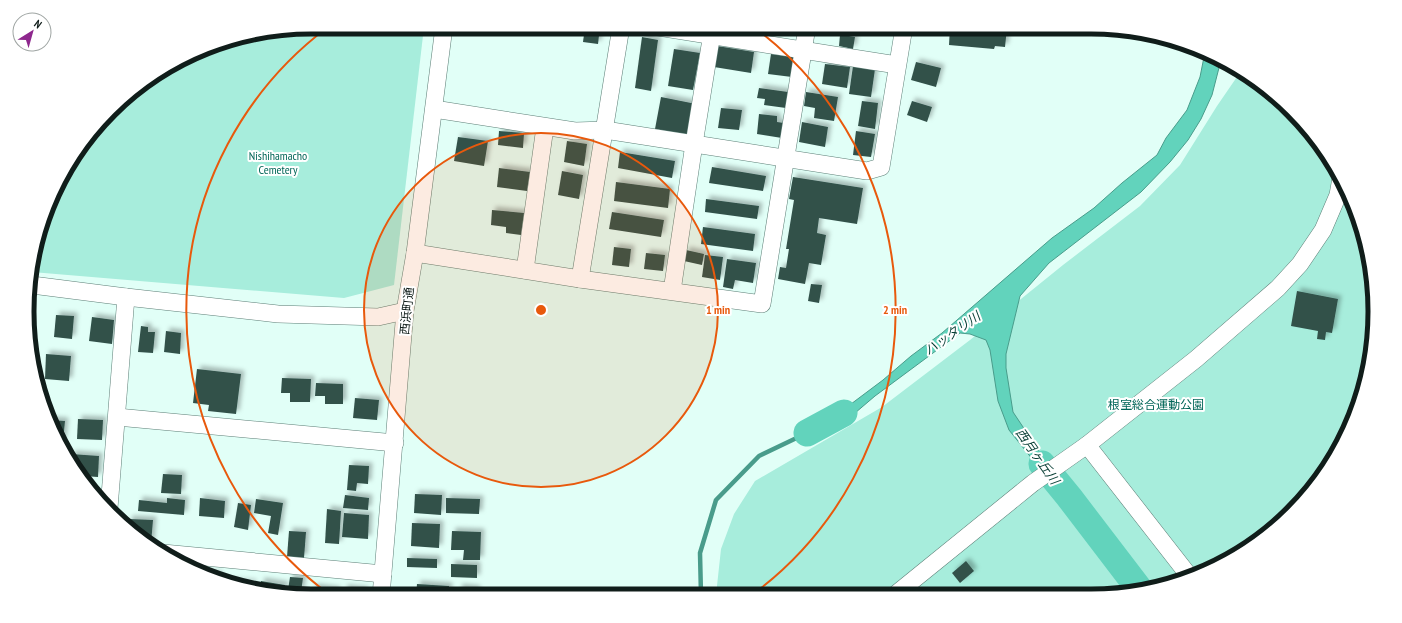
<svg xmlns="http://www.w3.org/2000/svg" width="1402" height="623" viewBox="0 0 1402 623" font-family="'PT Sans Narrow','Noto Sans JP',sans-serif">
	<defs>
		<filter id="shadow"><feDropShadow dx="3.5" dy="-3.5" stdDeviation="2" flood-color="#0004"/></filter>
	</defs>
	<rect width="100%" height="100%" fill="#e1fff7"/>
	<g fill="#a7eddc">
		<path d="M311,27H424L394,285L344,298L32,272V256L65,169L124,97L169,65L220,42Z"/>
		<path d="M1241,71L1278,98L1316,138L1346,186L1365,238L1374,293L1373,349L1360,403L1327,470L1264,537L1200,574L1128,594L716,595L721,549L734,514L755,481L882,407L970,340L1063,265L1140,206L1180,165L1217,106Z"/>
	</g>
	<path fill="#62d3bc" stroke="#499c8b" d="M1205,52L1221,60L1212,95L1201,119L1188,140L1170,162L1141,192L1049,263L1020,296L1006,354V368L1013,412L1043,457L1059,477L1072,496L1053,485L1009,430L998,401L990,350L986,340L970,334L960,333L875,396L855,413L813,433L811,426L847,407L883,380L911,356L942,333L1052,238L1094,208L1122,183L1157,155L1166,138L1187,110L1200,77Z"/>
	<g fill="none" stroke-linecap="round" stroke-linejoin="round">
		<path stroke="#499c8b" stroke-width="4.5" d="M701,595L700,553L716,500L759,456L807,433"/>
		<g stroke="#62d3bc" stroke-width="27">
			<path d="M807,433L844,413"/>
			<path d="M1042,464L1069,497L1140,590"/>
		</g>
	</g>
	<g fill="#31514a" filter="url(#shadow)">
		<path d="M585,27H600L598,44L583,42Z"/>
		<path d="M723,27H743L742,37L722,33Z"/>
		<path d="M815,27H851L849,36L855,37L853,49L839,46L840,35L815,31Z"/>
		<path d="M950,27L1007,28L1005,47L995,46L994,49L949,45Z"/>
		<path d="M642,37L658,40L651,91L635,88Z"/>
		<path d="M717,46L754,52L751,73L714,67Z"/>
		<path d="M674,49L700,53L693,90L668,86Z"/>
		<path d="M771,54L794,57L792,77L768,74Z"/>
		<path d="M916,62L941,68L936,87L911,80Z"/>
		<path d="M825,64L850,67L847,88L822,84Z"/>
		<path d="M853,66L875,69L871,97L849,94Z"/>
		<path d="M759,88L788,92L786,108L764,105L765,99L757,98Z"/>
		<path d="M806,92L838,97L834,121L814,118L815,108L804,106Z"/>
		<path d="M661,97L696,104L689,136L655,129Z"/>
		<path d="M862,101L878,103L875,129L858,126Z"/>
		<path d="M912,101L932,107L927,122L907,115Z"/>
		<path d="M721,108L742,110L739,130L718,128Z"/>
		<path d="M759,114L777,116V122L784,123L782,138L757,134Z"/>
		<path d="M802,122L828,127L825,147L799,142Z"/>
		<path d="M499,131L524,133L523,148L498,145Z"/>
		<path d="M856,131L875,134L871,157L853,155Z"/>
		<path d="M458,137L488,141L484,166L454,161Z"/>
		<path d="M567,141L587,144L584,166L564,162Z"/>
		<path d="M620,152L675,161L672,178L618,168Z"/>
		<path d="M712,167L766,176L763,191L709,183Z"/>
		<path d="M499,168L530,172L527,191L497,187Z"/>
		<path d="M562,171L583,175L579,199L558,195Z"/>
		<path d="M793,177L863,188L857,224L819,218L817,233L826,235L821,265L809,263L805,284L778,279L780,267L786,268L789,249H786L794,200L789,199Z"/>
		<path d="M616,182L670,189L668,208L614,201Z"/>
		<path d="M706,199L759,206L757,219L705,212Z"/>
		<path d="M492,210L524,213L521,235L506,233V227L491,225Z"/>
		<path d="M612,212L664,220L661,237L609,229Z"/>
		<path d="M703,227L755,234L753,251L701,244Z"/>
		<path d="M614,247L631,249L629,267L612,265Z"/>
		<path d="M686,250L704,254L702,265L684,261Z"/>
		<path d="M646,253L665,255L663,271L644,269Z"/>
		<path d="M705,255L723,257L720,280L702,277Z"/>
		<path d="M727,259L756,263L753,283L735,280L733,289L723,287Z"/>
		<path d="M811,284L822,285L819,303L808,301Z"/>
		<path d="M1297,291L1338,299L1332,333L1326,332L1325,340L1317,339L1318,331L1291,326Z"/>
		<path d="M56,315L74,316L72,339L54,337Z"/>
		<path d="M92,317L114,320L112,344L89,341Z"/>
		<path d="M141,326L148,327V332H155L153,353L138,352Z"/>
		<path d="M166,331L181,333L180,354L164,352Z"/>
		<path d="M46,354L71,356L69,381L45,379Z"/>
		<path d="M197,369L241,374L236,414L208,411L209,405L193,403Z"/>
		<path d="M282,378L311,379L310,402H290V393H281Z"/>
		<path d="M316,383L343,384V404H325V396H315Z"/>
		<path d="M355,398L379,400L377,420L353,418Z"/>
		<path d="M78,419L103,420L102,440L77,439Z"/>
		<path d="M50,420L65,421L63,441H59Z"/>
		<path d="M71,454L99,456L98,477L83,476L71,460Z"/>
		<path d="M349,465L369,466L368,484L357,483L356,491L347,490Z"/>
		<path d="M163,474L182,475L181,494L161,493Z"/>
		<path d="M415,494L442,495L441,515L414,513Z"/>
		<path d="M345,495L369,498L368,510L343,508Z"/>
		<path d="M167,498L185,500L184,515L138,511L139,500L167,503Z"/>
		<path d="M200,498L225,501L224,518L199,516Z"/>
		<path d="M446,498L480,499L479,514L446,513Z"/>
		<path d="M256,499L283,503L278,535L268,533L271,516L254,513Z"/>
		<path d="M238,503L251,505L248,530L234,527Z"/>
		<path d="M327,509L341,511L339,544L325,543Z"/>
		<path d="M344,513L369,515L368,539L342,537Z"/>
		<path d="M129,519L153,520L151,544L149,543L128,528Z"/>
		<path d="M412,523L440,524L439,548L411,546Z"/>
		<path d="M289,531L306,532L304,558L287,557Z"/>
		<path d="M452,531L481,532L480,560H463L464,550H451Z"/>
		<path d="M407,558L437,559V568L407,567Z"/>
		<path d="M966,561L974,571L960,583L952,573Z"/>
		<path d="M451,564L477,565V578L451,577Z"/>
		<path d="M202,572L219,575V580L202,573Z"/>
		<path d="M290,577L303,578L301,592L288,590Z"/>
		<path d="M228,581L253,583V586L228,582Z"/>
		<path d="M261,581L285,585L284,591L260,588Z"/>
		<path d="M417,584L449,586L448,596H416Z"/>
		<path d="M314,587L337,590L336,596H312Z"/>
		<path d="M459,587L477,589V596H458Z"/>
		<path d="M344,588L365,590L364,596H344Z"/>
	</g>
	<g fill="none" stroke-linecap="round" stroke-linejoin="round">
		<g stroke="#5d7f77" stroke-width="18">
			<g id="minor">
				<path d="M658,27L897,65"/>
				<path d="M434,109L575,131L605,130L867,171L881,167L904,27"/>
				<path d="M415,253L580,279L762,304L807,27"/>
				<path d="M525,270L545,127"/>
				<path d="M580,279L621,27"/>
				<path d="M32,285L126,297L278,314L378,317L405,311"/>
				<path d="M672,291L694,144L713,27"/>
				<path d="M117,417L395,443"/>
				<path d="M1087,445L1190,577"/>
				<path d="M109,508L126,297"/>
				<path d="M163,553L383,574"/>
				<path d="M896,594L1033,483L1087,445L1196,359L1278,288L1300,264L1323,230L1338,195L1341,178"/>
				<path d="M381,596L405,311L415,253L444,27"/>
			</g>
		</g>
		<use href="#minor" stroke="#fff" stroke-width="17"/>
	</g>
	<circle cx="541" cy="310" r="177" fill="#e8590c" fill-opacity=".12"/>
	<g fill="none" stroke="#e8590c" stroke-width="2">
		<circle cx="541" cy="310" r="177"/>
		<path d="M330 595A354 354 0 0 1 328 27M754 27A354 354 0 0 1 752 595"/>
	</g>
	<g text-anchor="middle" stroke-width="4" stroke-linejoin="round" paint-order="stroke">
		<g font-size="12" fill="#016557" stroke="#fff">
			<text x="278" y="160">Nishihamacho<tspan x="278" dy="14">Cemetery</tspan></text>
			<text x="1156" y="409">根室総合運動公園</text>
		</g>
		<g font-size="12" fill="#101d1a" stroke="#fff">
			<text transform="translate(407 311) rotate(-84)" y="4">西浜町通</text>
		</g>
		<g font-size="13" font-style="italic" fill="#073d34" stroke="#fff">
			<text transform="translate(952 333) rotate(-35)" y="5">ハッタリ川</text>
			<text transform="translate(1038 456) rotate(55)" y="5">西月ヶ丘川</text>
		</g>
	</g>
	<path d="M0 0H1402V623H0ZM311 34H1091A277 277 0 0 1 1368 311V312A277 277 0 0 1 1091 589H311A277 277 0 0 1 34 312V311A277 277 0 0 1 311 34Z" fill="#fff" fill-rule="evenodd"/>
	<path fill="none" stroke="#101d1a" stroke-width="5" d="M311 34H1091A277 277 0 0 1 1368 311V312A277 277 0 0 1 1091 589H311A277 277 0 0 1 34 312V311A277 277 0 0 1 311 34Z"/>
	<circle cx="541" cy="310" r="6" fill="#e8590c" stroke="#fff" stroke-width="2"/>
	<g font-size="12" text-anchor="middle" font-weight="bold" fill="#e8590c" stroke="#fff" stroke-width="4" stroke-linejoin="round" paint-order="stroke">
		<text x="718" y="314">1 min</text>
		<text x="895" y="314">2 min</text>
	</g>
	<g transform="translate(32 32) rotate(37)"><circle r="19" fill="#ffffff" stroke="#9fa5a3"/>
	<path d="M0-3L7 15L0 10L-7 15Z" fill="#8e278d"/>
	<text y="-6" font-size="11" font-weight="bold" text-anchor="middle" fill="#101d1a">N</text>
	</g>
</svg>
